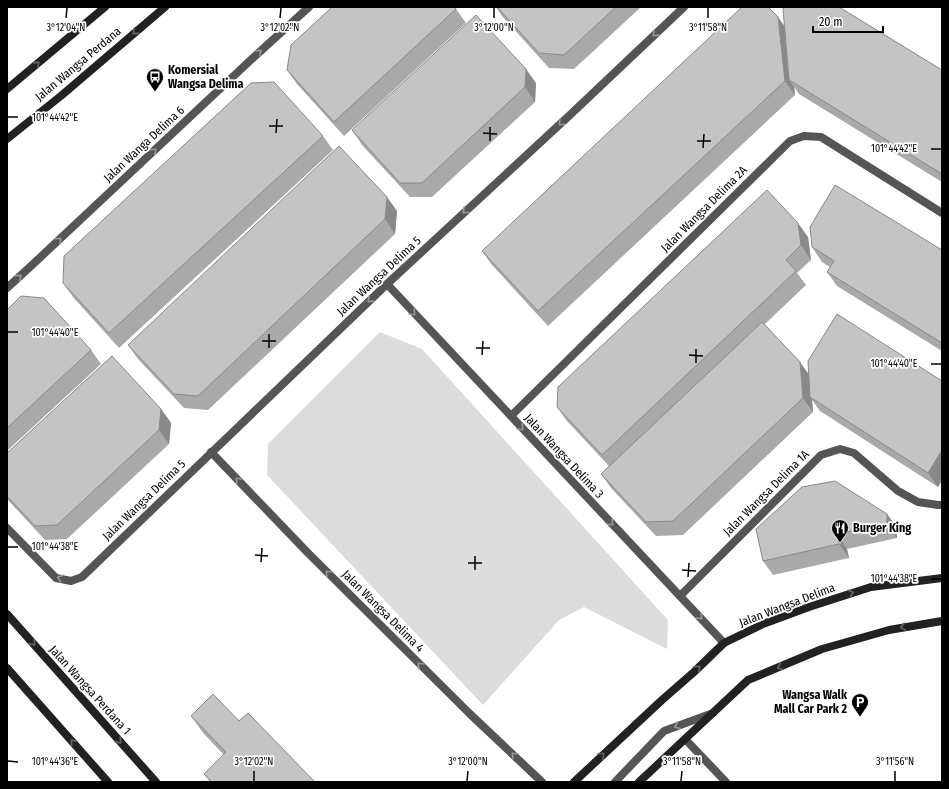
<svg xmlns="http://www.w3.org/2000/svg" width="949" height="789" viewBox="0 0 949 789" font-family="'Fira Sans Condensed',sans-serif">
	<rect width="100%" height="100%" fill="#fff"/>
	<path fill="#dcdcdc" d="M380,332L422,349L668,620L667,649L584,607L559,620L483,705L267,475L268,444Z"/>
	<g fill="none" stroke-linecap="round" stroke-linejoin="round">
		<g stroke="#555" stroke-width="8">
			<path d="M387,284L724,643"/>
			<path d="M7,288L31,266L254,57L309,7"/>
			<path d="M511,416L790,141L804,136L821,137L942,213"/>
			<path d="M211,452L308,553L470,714L542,782"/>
			<path d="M7,528L56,578L71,581L82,577L387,284L571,114L684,7"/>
			<path d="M680,596L821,455L840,449L854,453L898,491L918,502L938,505H942"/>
			<path d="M685,739L726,782"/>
			<path d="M615,782L664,731L713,713"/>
		</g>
		<g stroke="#222" stroke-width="8">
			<path d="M7,89L105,7"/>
			<path d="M7,139L62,95L165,7"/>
			<path d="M7,614L156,782"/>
			<path d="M7,668L108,782"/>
			<path d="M574,782L662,700L694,672L724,643L763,624L809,607L871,587L942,578"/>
			<path d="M639,782L748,680L822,649L889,630L942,621"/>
		</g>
	</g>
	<g fill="#a9a9a9">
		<path d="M496,7H641L574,69L549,68L502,16Z"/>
		<path d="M456,9L466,23L344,136L297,84L287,70Z"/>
		<path d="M784,26L942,70V182L799,94L794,87L795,95L548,326L492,265L482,251Z"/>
		<path d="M536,83L535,102L432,197H410L362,145L352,130Z"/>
		<path d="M323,136L333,150L119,348L73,297L63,283Z"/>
		<path d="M397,211L395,234L208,410L184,408L138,359L128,345Z"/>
		<path d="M808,237L811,260L797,273L806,285L765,324L808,375L942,381V480L938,487L820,411L812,400L813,412L683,535L656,536L611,488L601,474L609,466L567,421L557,407Z"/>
		<path d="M812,247L942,250V351L837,286L827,272L830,267L822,262Z"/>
		<path d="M7,310L91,350L101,364L7,451Z"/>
		<path d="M161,409L171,423L169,444L67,539L45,540L7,499V453Z"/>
		<path d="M887,514L897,528V538L847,549L849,558L773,575L763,561Z"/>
		<path d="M191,716L239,721L315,782H210L204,774L224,755L204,734Z"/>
	</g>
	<g fill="#898989">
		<path d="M778,17L788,31L789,80L794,87L795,95L785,81Z"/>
		<path d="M526,69L536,83L535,102L525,87Z"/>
		<path d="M387,197L397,211L395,234L385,219Z"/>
		<path d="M798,223L808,237L811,260L801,245Z"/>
		<path d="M800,362L810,376V397L812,400L813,412L803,398Z"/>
		<path d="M161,409L171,423L169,444L159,430Z"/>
		<path d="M942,450V480L938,487L928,473Z"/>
		<path d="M887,514L897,528V538L887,524Z"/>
		<path d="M837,534L847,549L849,558L839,544Z"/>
	</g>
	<g fill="#c4c4c4" stroke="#898989">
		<path d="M332,7H455L456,9L334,122L287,70L291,45Z"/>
		<path d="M497,7H616L564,55L539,53Z"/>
		<path d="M742,7H768L778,17L785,81L538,311L482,251Z"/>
		<path d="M784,7H839L942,70V174L789,80L783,9Z"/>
		<path d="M476,15L526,69L525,87L422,183H400L352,130Z"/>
		<path d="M274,82L323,136L109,333L63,283L64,256L251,83Z"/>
		<path d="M339,146L387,197L385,219L198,396L174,394L128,345Z"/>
		<path d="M835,185L942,250V343L827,272L834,261L812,247L810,227Z"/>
		<path d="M767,190L798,223L801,245L786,260L796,271L602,455L557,407L558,387Z"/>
		<path d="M21,296L44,298L91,350L7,428V310Z"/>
		<path d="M837,314L942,381V450L928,473L810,397L808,361Z"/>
		<path d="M762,322L800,362L803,398L673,521L646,522L601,474Z"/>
		<path d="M112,356L161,409L159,430L57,525L35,526L7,496V453Z"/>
		<path d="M835,481L887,514V524L837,534L839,544L763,561L756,529L802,487Z"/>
		<path d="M213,694L239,721L248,713L315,782H212L204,774L226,752L191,716Z"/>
	</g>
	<defs><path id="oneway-chevron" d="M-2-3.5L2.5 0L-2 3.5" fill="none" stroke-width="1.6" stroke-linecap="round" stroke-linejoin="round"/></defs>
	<g stroke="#646464">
		<use href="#oneway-chevron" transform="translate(135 32) rotate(140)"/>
		<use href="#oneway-chevron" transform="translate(37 64) rotate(-40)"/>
		<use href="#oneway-chevron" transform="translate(851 593) rotate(-17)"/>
		<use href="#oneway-chevron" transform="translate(903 627) rotate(171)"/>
		<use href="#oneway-chevron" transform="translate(33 643) rotate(48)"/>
		<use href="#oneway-chevron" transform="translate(780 667) rotate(157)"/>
		<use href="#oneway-chevron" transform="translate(698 668) rotate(-43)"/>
		<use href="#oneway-chevron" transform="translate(119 741) rotate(48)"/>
		<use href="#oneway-chevron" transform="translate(73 742) rotate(-131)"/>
		<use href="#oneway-chevron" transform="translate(602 755) rotate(-43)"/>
	</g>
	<g stroke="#999">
		<use href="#oneway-chevron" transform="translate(655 34) rotate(136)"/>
		<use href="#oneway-chevron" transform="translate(259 52) rotate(-42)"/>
		<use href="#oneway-chevron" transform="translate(561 123) rotate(137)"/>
		<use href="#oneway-chevron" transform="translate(154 151) rotate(-43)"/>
		<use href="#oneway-chevron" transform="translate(465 211) rotate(137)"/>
		<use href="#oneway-chevron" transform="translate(59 240) rotate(-43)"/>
		<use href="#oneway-chevron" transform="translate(19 277) rotate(-42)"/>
		<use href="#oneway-chevron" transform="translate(370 300) rotate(136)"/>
		<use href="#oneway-chevron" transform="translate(413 313) rotate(47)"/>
		<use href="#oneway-chevron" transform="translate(521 428) rotate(47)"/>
		<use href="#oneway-chevron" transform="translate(238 480) rotate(-134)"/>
		<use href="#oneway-chevron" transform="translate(611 523) rotate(47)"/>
		<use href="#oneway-chevron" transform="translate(328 573) rotate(-135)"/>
		<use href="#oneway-chevron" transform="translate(60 578) rotate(-161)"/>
		<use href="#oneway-chevron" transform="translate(700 617) rotate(47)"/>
		<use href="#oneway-chevron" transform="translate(420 665) rotate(-135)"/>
		<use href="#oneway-chevron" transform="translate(677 726) rotate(159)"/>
		<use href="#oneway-chevron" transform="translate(514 755) rotate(-137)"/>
	</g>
	<path fill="none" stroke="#000" stroke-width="1.5" d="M66,18L67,8M280,18L281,8M494,18V8M708,18V8M8,117H18M269,126H283M276,133L277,119M483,133L497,134M490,141V127M697,141H711M703,148L704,134M931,149H941M8,332H18M262,341H276M269,348V334M476,348H490M482,355L483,341M689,355L703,356M696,363V349M931,364H941M8,547H18M255,555L268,556M261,562L262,548M468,563H482M475,570V556M682,570L696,571M688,577L689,563M931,579H941M8,761L18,762M254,781V771M467,781L468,771M681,781L682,771M895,781V771"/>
	<defs>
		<g id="bus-pin" transform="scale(0.9)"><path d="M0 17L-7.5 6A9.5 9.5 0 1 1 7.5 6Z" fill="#000" stroke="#fff"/><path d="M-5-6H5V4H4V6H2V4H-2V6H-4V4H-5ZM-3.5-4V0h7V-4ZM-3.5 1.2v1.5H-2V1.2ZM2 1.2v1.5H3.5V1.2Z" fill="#fff"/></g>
		<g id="restaurant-pin" transform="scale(0.9)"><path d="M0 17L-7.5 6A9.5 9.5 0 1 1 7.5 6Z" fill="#000" stroke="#fff"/><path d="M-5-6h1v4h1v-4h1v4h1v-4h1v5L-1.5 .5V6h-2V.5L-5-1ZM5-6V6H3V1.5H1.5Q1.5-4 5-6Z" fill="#fff"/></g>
		<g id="parking-pin" transform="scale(0.9)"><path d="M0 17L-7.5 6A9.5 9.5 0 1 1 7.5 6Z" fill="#000" stroke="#fff"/><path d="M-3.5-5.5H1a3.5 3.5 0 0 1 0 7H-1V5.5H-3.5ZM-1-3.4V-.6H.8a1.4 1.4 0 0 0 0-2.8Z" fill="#fff"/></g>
	</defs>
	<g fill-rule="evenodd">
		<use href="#bus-pin" x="155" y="77"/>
		<use href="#restaurant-pin" x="840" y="528"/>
		<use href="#parking-pin" x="860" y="702"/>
	</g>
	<g text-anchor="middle" stroke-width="3.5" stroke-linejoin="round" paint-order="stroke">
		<g font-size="12" fill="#000" stroke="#fff">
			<text transform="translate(78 64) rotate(-40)" y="4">Jalan Wangsa Perdana</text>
			<text transform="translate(144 144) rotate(-43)" y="4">Jalan Wanga Delima 6</text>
			<text transform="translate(704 209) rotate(-45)" y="4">Jalan Wangsa Delima 2A</text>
			<text transform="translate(379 276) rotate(-43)" y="4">Jalan Wangsa Delima 5</text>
			<text transform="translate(564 456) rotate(47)" y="4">Jalan Wangsa Delima 3</text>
			<text transform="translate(766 493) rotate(-45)" y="4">Jalan Wangsa Delima 1A</text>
			<text transform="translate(144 500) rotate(-44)" y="4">Jalan Wangsa Delima 5</text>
			<text transform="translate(787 605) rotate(-21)" y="4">Jalan Wangsa Delima</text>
			<text transform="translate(383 611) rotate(45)" y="4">Jalan Wangsa Delima 4</text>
			<text transform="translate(90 690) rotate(48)" y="4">Jalan Wangsa Perdana 1</text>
		</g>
		<g font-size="12" font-weight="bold" fill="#000" stroke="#fff" text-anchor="start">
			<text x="168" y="74">Komersial<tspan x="168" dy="14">Wangsa Delima</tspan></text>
			<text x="853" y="532">Burger King</text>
			<text x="847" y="699" text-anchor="end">Wangsa Walk<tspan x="847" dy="14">Mall Car Park 2</tspan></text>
		</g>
	</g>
	<g font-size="10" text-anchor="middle" fill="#000" stroke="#fff" stroke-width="3.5" stroke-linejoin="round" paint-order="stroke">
		<text x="66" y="31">3°12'04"N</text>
		<text x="280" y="31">3°12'02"N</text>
		<text x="494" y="31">3°12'00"N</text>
		<text x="708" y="31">3°11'58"N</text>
		<text x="55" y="121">101°44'42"E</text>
		<text x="894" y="152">101°44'42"E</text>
		<text x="55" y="336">101°44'40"E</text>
		<text x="894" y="367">101°44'40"E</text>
		<text x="55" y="550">101°44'38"E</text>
		<text x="894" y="582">101°44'38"E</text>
		<text x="254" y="765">3°12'02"N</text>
		<text x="468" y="765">3°12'00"N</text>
		<text x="682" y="765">3°11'58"N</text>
		<text x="895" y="765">3°11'56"N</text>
		<text x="55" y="765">101°44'36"E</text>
	</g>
	<rect width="949" height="789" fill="none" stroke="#000000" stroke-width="16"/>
	<path d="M813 26v6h70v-6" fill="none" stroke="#000000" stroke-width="2"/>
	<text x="819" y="26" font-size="12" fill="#000000" stroke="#ffffff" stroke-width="3" paint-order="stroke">20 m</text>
</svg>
